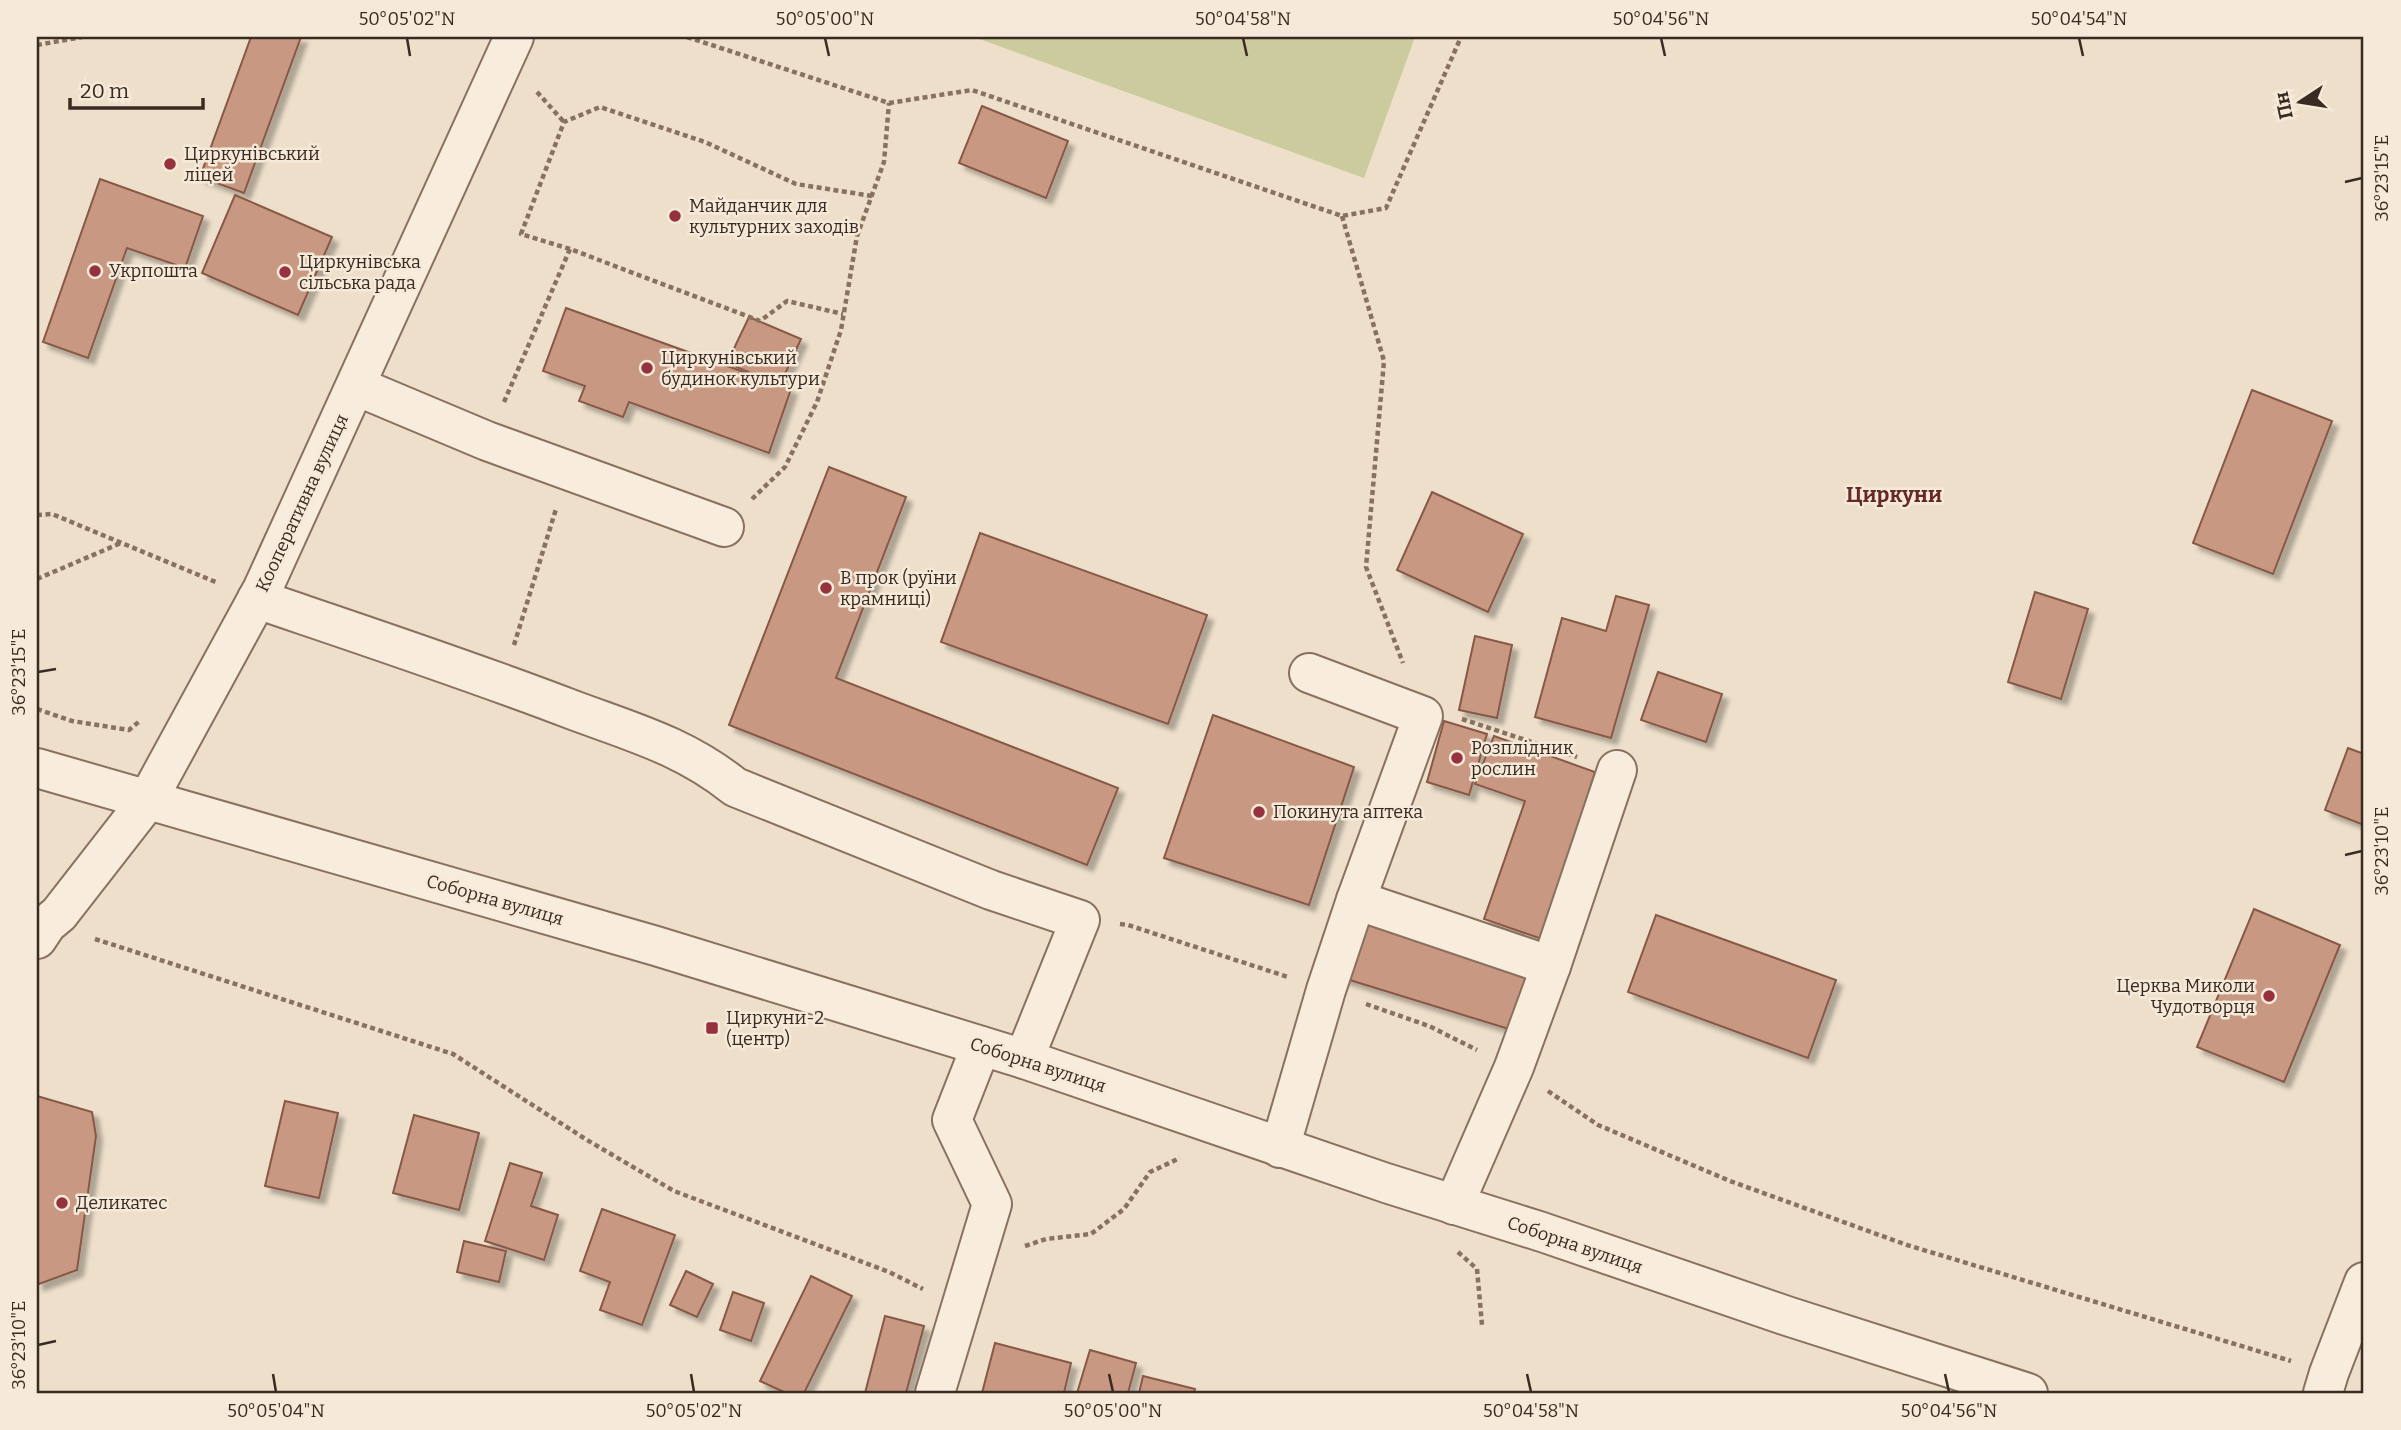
<svg xmlns="http://www.w3.org/2000/svg" width="2401" height="1430" viewBox="0 0 2401 1430" font-family="Bitter,serif">
	<defs>
		<filter id="shadow"><feDropShadow dx="6" dy="6" stdDeviation="2" flood-color="#0004"/></filter>
	</defs>
	<rect width="100%" height="100%" fill="#eddfca"/>
	<path fill="#cbcb9e" d="M974,37H1415L1364,178Z"/>
	<g fill="#c99882" stroke="#875946" stroke-width="2" filter="url(#shadow)">
		<path d="M251,37H301L244,193L200,177Z"/>
		<path d="M982,106L1068,141L1046,198L959,163Z"/>
		<path d="M100,179L203,216L185,268L127,248L88,358L43,342Z"/>
		<path d="M235,195L332,237L298,315L202,273Z"/>
		<path d="M566,308L791,389L769,453L629,402L623,417L579,401L585,386L543,371Z"/>
		<path d="M749,317L801,339L780,385L727,363Z"/>
		<path d="M2252,390L2332,421L2273,574L2193,543Z"/>
		<path d="M829,467L906,497L836,678L1118,788L1087,865L729,725Z"/>
		<path d="M1432,492L1523,534L1488,612L1397,570Z"/>
		<path d="M980,533L1207,615L1168,724L941,642Z"/>
		<path d="M2035,592L2088,609L2061,699L2008,682Z"/>
		<path d="M1616,596L1649,605L1611,738L1535,717L1562,618L1606,631Z"/>
		<path d="M1475,636L1512,645L1497,718L1459,710Z"/>
		<path d="M1658,672L1722,694L1706,742L1641,720Z"/>
		<path d="M1213,715L1354,767L1309,905L1164,858Z"/>
		<path d="M1444,721L1487,734L1469,795L1427,782Z"/>
		<path d="M1494,736L1595,772L1542,939L1484,919L1525,801L1475,784Z"/>
		<path d="M2348,748L2364,754V825L2325,810Z"/>
		<path d="M2254,909L2340,945L2284,1082L2197,1047Z"/>
		<path d="M1656,915L1836,980L1808,1058L1628,992Z"/>
		<path d="M1362,918L1534,974L1512,1030L1340,977Z"/>
		<path d="M37,1096L92,1112L96,1136L77,1270L39,1284H37Z"/>
		<path d="M285,1101L338,1113L319,1198L265,1186Z"/>
		<path d="M414,1115L479,1133L459,1210L393,1193Z"/>
		<path d="M510,1163L542,1173L531,1206L558,1215L544,1260L485,1241Z"/>
		<path d="M602,1209L675,1235L642,1325L600,1310L610,1282L580,1271Z"/>
		<path d="M464,1241L506,1251L499,1282L457,1272Z"/>
		<path d="M686,1271L713,1284L697,1317L670,1305Z"/>
		<path d="M811,1276L852,1296L804,1393H786L760,1381Z"/>
		<path d="M733,1292L764,1303L751,1341L720,1330Z"/>
		<path d="M885,1316L924,1326L906,1393H865Z"/>
		<path d="M995,1343L1071,1363L1064,1393H982Z"/>
		<path d="M1090,1350L1136,1363L1128,1393H1077Z"/>
		<path d="M1143,1376L1195,1389L1194,1393H1139Z"/>
	</g>
	<g fill="none" stroke-linecap="round" stroke-linejoin="round">
		<g stroke="#89715f" stroke-width="42">
			<g id="minor">
				<path d="M356,386L487,441L724,527"/>
				<path d="M257,599C363,635 469,670 573,710C632,732 684,746 735,787L991,890L1080,920L1024,1059"/>
				<path d="M1309,673L1423,716L1356,900"/>
				<path d="M37,768L656,946L1024,1059L1386,1183L1542,1232L1787,1316L2028,1393"/>
				<path d="M37,939L47,924L59,914L147,801L263,588L514,37"/>
				<path d="M1280,1148L1326,990L1356,900L1551,966"/>
				<path d="M1454,1205L1514,1067L1551,966L1617,770"/>
				<path d="M935,1393L992,1204L952,1120L981,1046"/>
				<path d="M2323,1393L2329,1373L2364,1282"/>
			</g>
		</g>
		<g stroke="#89715f" stroke-width="4.5" stroke-dasharray="5 3.5" stroke-linecap="butt">
			<path d="M687,37L889,103L972,90L1342,216L1386,208L1461,37"/>
			<path d="M37,45L82,37"/>
			<path d="M537,92L564,122"/>
			<path d="M1342,216L1384,361L1366,567L1403,663"/>
			<path d="M570,249L521,234L564,122L600,107L705,142L796,184L872,196"/>
			<path d="M504,402L570,249L760,321L787,301L843,314"/>
			<path d="M752,499L785,467L817,402L841,330L857,236L884,162L889,103"/>
			<path d="M37,515L52,514L218,583"/>
			<path d="M37,579L121,543"/>
			<path d="M514,645L556,509"/>
			<path d="M37,709L72,721L129,730L141,720"/>
			<path d="M1462,719L1577,757"/>
			<path d="M1120,924L1128,925L1288,977"/>
			<path d="M95,939L453,1054L587,1140L674,1191L889,1272L923,1289"/>
			<path d="M1366,1004L1429,1026L1477,1050"/>
			<path d="M1548,1091L1598,1125L1730,1181L1907,1245L2291,1361"/>
			<path d="M1025,1246L1046,1239L1091,1234L1124,1209L1150,1172L1180,1158"/>
			<path d="M1458,1252L1477,1269L1482,1325"/>
		</g>
		<use href="#minor" stroke="#f8eddd" stroke-width="38"/>
	</g>
	<path fill="none" stroke="#3a2b22" stroke-width="2.5" d="M407,38L410,56M825,38L829,56M1243,38L1247,56M1661,38L1665,56M2079,38L2083,56M2345,182L2362,178M38,672L56,669M2345,855L2362,851M38,1345L56,1341M273,1374L276,1392M691,1374L694,1392M1109,1374L1113,1392M1527,1374L1531,1392M1945,1374L1949,1392"/>
	<g fill="#95323e" stroke="#f5ead9" stroke-width="2.5">
		<circle cx="170" cy="164" r="7"/>
		<circle cx="675" cy="216" r="7"/>
		<circle cx="95" cy="271" r="7"/>
		<circle cx="285" cy="272" r="7"/>
		<circle cx="647" cy="368" r="7"/>
		<circle cx="826" cy="588" r="7"/>
		<circle cx="1457" cy="758" r="7"/>
		<circle cx="1259" cy="812" r="7"/>
		<circle cx="2269" cy="996" r="7"/>
		<rect x="705" y="1021" width="14" height="14" rx="3.5"/>
		<circle cx="62" cy="1203" r="7"/>
	</g>
	<g text-anchor="middle" stroke-width="5" stroke-linejoin="round" paint-order="stroke">
		<g font-size="18" fill="#3a2b22" stroke="#f5ead9" text-anchor="start">
			<text x="184" y="160">Циркунівський<tspan x="184" dy="21">ліцей</tspan></text>
			<text x="689" y="212">Майданчик для<tspan x="689" dy="21">культурних заходів</tspan></text>
			<text x="299" y="268">Циркунівська<tspan x="299" dy="21">сільська рада</tspan></text>
			<text x="109" y="277">Укрпошта</text>
			<text x="661" y="364">Циркунівський<tspan x="661" dy="21">будинок культури</tspan></text>
			<text x="840" y="584">В прок (руїни<tspan x="840" dy="21">крамниці)</tspan></text>
			<text x="1471" y="754">Розплідник<tspan x="1471" dy="21">рослин</tspan></text>
			<text x="1273" y="818">Покинута аптека</text>
			<text x="2255" y="992" text-anchor="end">Церква Миколи<tspan x="2255" dy="21">Чудотворця</tspan></text>
			<text x="726" y="1024">Циркуни-2<tspan x="726" dy="21">(центр)</tspan></text>
			<text x="76" y="1209">Деликатес</text>
		</g>
		<g font-size="18" fill="#3a2b22" stroke="#f5ead9">
			<text transform="translate(302 503) rotate(-65)" y="6">Кооперативна вулиця</text>
			<text transform="translate(495 900) rotate(16)" y="6">Соборна вулиця</text>
			<text transform="translate(1038 1065) rotate(18)" y="6">Соборна вулиця</text>
			<text transform="translate(1575 1245) rotate(19)" y="6">Соборна вулиця</text>
		</g>
		<g font-size="21" font-weight="bold" fill="#652a23" stroke="#f5ead9">
			<text x="1894" y="502">Циркуни</text>
		</g>
	</g>
	<rect width="2401" height="1430" fill="none" stroke="#f5ead9" stroke-width="77"/>
	<g transform="translate(2300 102) rotate(258)" stroke="#f5ead9" stroke-width="5" paint-order="stroke">
	<path d="M0-5L12 26L0 18L-12 26Z" fill="#3a2b22"/>
	<text y="-10" font-size="19" font-weight="bold" text-anchor="middle" fill="#3a2b22">Пн</text>
	</g>
	<path d="M70 98v10h133v-10" fill="none" stroke="#3a2b22" stroke-width="3.5"/>
	<text x="80" y="98" font-size="21" fill="#3a2b22" stroke="#f5ead9" stroke-width="5" paint-order="stroke">20 m</text>
	<rect x="38" y="38" width="2324" height="1354" fill="none" stroke="#3a2b22" stroke-width="2.5"/>
	<g font-size="18" text-anchor="middle" fill="#3a2b22">
		<text x="407" y="25">50°05'02"N</text>
		<text x="825" y="25">50°05'00"N</text>
		<text x="1243" y="25">50°04'58"N</text>
		<text x="1661" y="25">50°04'56"N</text>
		<text x="2079" y="25">50°04'54"N</text>
		<text transform="translate(2382 178) rotate(-90)" y="6">36°23'15"E</text>
		<text transform="translate(19 672) rotate(-90)" y="6">36°23'15"E</text>
		<text transform="translate(2382 851) rotate(-90)" y="6">36°23'10"E</text>
		<text transform="translate(19 1345) rotate(-90)" y="6">36°23'10"E</text>
		<text x="276" y="1417">50°05'04"N</text>
		<text x="694" y="1417">50°05'02"N</text>
		<text x="1113" y="1417">50°05'00"N</text>
		<text x="1531" y="1417">50°04'58"N</text>
		<text x="1949" y="1417">50°04'56"N</text>
	</g>
</svg>
